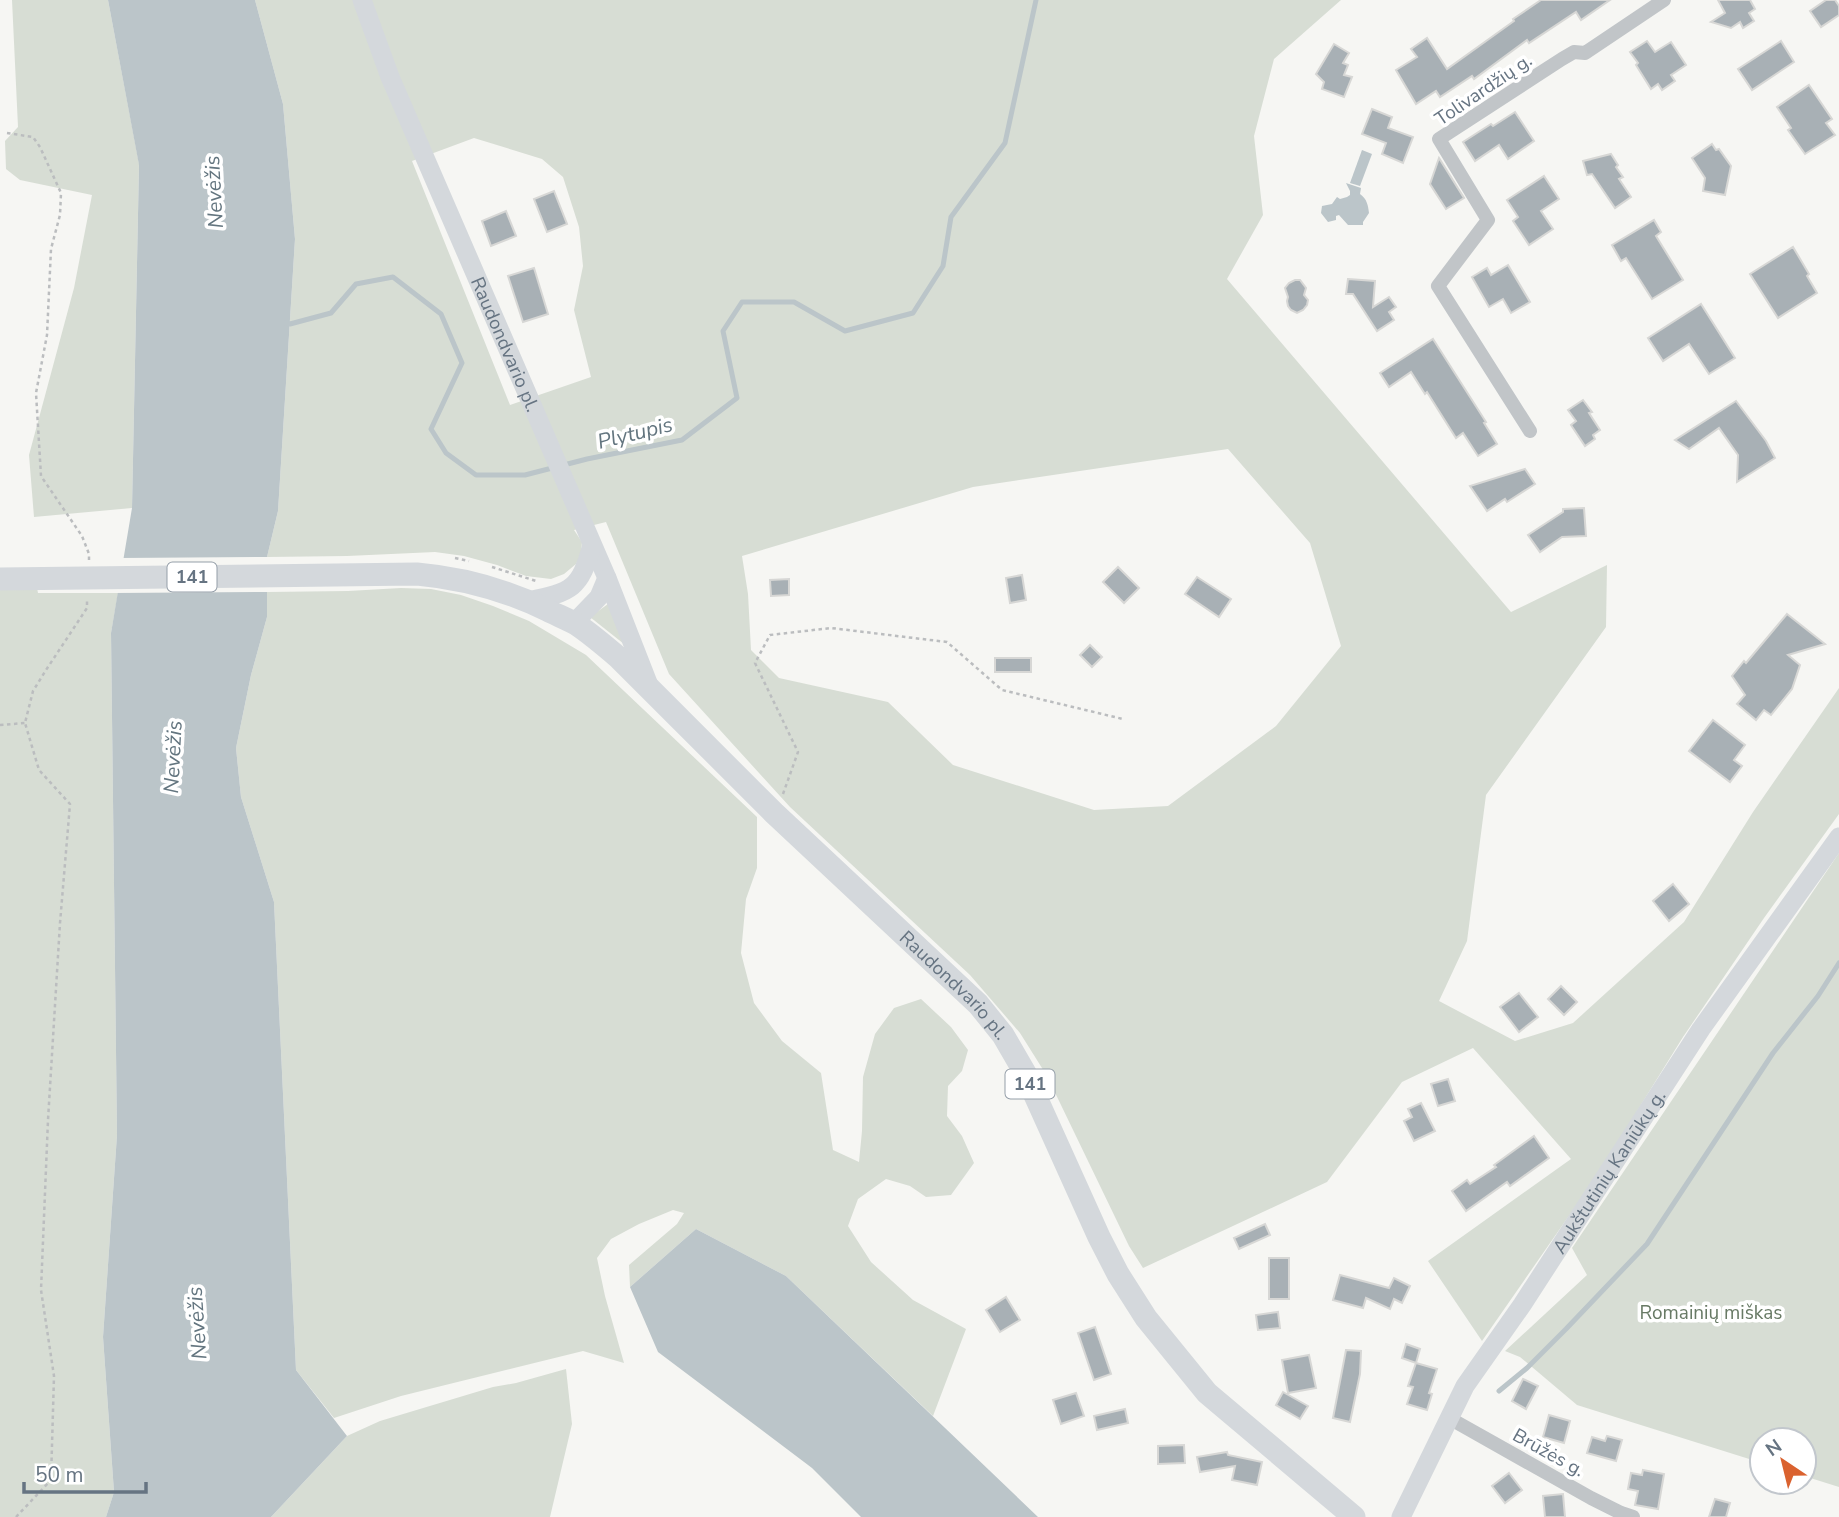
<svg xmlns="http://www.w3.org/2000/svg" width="1839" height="1517" viewBox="0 0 1839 1517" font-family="'Nunito Sans',sans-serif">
	<rect width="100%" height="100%" fill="#f6f6f3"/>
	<g fill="#d7ddd4" fill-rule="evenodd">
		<path d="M12,0H108L139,164L132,508L34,517L29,455L74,288L92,195L20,180L6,169L5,141L18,127Z"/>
		<path d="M255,0H1341L1274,59L1254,136L1263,215L1227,279L1511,612L1607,565L1606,627L1486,795L1467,941L1439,1001L1515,1041L1573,1023L1684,922L1753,812L1839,688V814L1764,918L1683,1037L1598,1174L1482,1341L1428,1261L1571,1159L1473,1048L1402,1082L1327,1182L1143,1268L1129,1246L1047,1076L1020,1033L970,975L790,807L669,674L606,522L574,530L582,542L581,555L576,564L564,574L551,579L526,576L497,565L464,556L435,552L347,556L267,557L278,511L295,239L283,104ZM474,138L542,159L563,177L579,227L583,266L574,310L591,377L510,405L412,161ZM1228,449L1310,543L1341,646L1276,726L1168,806L1094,810L953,765L888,702L779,678L751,650L748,594L742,556L973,487Z"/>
		<path d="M37,588L38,593H118L111,633L117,1135L103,1337L114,1492L106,1517H0V590Z"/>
		<path d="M401,588L431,589L461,595L493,606L529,621L586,655L757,817V868L746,899L741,953L754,1003L782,1041L821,1073L833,1150L859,1162L862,1131L863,1077L875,1034L894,1008L921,999L951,1027L968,1050L962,1071L948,1086L947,1116L962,1136L974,1163L951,1195L926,1197L910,1186L886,1179L858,1199L848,1226L871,1262L913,1300L966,1329L933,1416L786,1276L696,1229L630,1287L629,1265L677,1224L684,1213L673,1210L639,1224L611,1239L597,1258L605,1296L624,1363L583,1351L401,1396L334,1418L296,1370L274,902L241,797L236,748L251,675L267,617V592L348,591Z"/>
		<path d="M608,604L624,644L590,617Z"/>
		<path d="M1839,853V1487L1804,1476V1440H1762V1463L1577,1405L1520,1357L1505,1351L1587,1275L1572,1248Z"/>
		<path d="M566,1369L572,1424L550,1517H271L347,1436L380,1421L493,1387L516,1383Z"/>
	</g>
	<g fill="#bbc5c9">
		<path d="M108,0H255L283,104L295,239L278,511L267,557V617L251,675L236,748L241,797L274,902L296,1370L347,1436L271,1517H106L114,1492L103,1337L117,1135L111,633L132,508L139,165Z"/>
		<path d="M1362,150L1372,154L1360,186L1350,183Z"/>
		<path d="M1346,183L1361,188L1360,194C1367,199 1368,205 1369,213L1363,222V225H1348L1339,215L1336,216V220L1328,222L1321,213L1322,206L1332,204L1337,197L1340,199L1347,197L1350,195V191Z"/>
		<path d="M696,1229L786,1276L1038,1517H861L812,1468L658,1352L630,1287Z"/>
	</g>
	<path fill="#f6f6f3" d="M271,557L270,592L114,593L120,558Z"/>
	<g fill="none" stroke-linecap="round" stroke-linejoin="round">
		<g stroke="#bbc5c9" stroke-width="5">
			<path d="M286,323L290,324L331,313L356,284L393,277L441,314L462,363L431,429L446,453L476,475H525L587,459L682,440L737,398L723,331L742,302H794L845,331L913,313L943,266L951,217L1005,143L1036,0"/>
			<path d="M1499,1391L1527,1368L1566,1329L1647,1244L1773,1053L1818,996L1839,963"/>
		</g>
	</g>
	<g fill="#a8b0b5" stroke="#d7d7d5" stroke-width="2">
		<path d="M1541,0H1610L1581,20L1576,12L1529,43L1527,40L1474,79L1472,76L1440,97L1436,91L1416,104L1396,70L1417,57L1411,49L1427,38L1447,69L1514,21L1513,19Z"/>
		<path d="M1718,0H1750L1755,9L1749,13L1754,21L1743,28L1740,22L1731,28L1711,22L1725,13Z"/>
		<path d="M1826,0H1835L1839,6V15L1821,27L1810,11Z"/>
		<path d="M1647,41L1655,52L1671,42L1686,65L1671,75L1675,81L1662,90L1658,84L1651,89L1636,65L1638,63L1630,52Z"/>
		<path d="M1781,41L1794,62L1752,90L1738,69Z"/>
		<path d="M1334,44L1349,53L1343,63L1348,65L1344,75L1352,77L1344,97L1322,89L1324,82L1316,74Z"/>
		<path d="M1809,85L1832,119L1826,123L1835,135L1805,154L1788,130L1791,128L1777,107Z"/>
		<path d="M1372,109L1392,117L1388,128L1413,137L1403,163L1382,154L1386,143L1362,134Z"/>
		<path d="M1515,112L1534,141L1508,159L1499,145L1475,161L1463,142L1491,124L1493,126Z"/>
		<path d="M1712,144L1716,150L1719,149L1731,166L1725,195L1703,191L1705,178L1692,158Z"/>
		<path d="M1611,154L1618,165L1616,167L1623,177L1619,179L1631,197L1615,208L1592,174L1587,175L1583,161Z"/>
		<path d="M1439,158L1464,198L1446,209L1430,184Z"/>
		<path d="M1544,176L1559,199L1541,211L1553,229L1529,245L1513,221L1518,217L1507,200Z"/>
		<path d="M554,191L567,224L547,232L534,199Z"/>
		<path d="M506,211L516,236L491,246L482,221Z"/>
		<path d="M1654,220L1661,232L1656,236L1683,280L1652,299L1626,258L1621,261L1612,245Z"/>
		<path d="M1793,247L1809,274L1807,276L1817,293L1778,318L1750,274Z"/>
		<path d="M1508,265L1530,302L1511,313L1503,299L1489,307L1472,277L1487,268L1491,275Z"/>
		<path d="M534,268L548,314L523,322L508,276Z"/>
		<path d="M1348,279L1375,281L1373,307L1389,297L1396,307L1389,312L1394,320L1377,331L1353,294H1346Z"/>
		<path d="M1295,280H1300L1306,288L1304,295L1308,300L1307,305L1303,310L1297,313L1291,310L1288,306L1287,301L1288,297L1285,288L1289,283Z"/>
		<path d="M1701,304L1735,358L1709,374L1689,344L1663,361L1648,338Z"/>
		<path d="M1433,339L1486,422L1484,423L1497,444L1478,456L1463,433L1456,438L1427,392L1425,394L1411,372L1389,387L1380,373Z"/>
		<path d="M1583,400L1592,412L1589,413L1600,430L1593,435L1595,439L1585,446L1571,425L1576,421L1568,410Z"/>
		<path d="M1736,401L1766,441L1775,458L1737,482L1738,455L1719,428L1689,449L1675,440Z"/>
		<path d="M1525,469L1535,484L1507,502L1505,499L1487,511L1470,486Z"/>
		<path d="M1584,508L1586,536L1562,537L1540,552L1528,535L1563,512V509Z"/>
		<path d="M1118,567L1139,588L1124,603L1103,582Z"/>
		<path d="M1022,575L1026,600L1010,603L1006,578Z"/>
		<path d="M1197,577L1231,599L1219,617L1185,594Z"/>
		<path d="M789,579V595L771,596L770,580Z"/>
		<path d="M1787,614L1825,644L1788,655L1800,665L1792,689L1771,715L1764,710L1756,720L1737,704L1745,695L1732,676L1744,661L1746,663Z"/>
		<path d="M1090,645L1102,657L1092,667L1080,655Z"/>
		<rect x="995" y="658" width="36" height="14"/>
		<path d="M1713,720L1745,745L1734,760L1742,766L1730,782L1689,751Z"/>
		<path d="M1673,884L1689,904L1669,921L1653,901Z"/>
		<path d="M1561,986L1577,1002L1564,1015L1548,999Z"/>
		<path d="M1519,993L1538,1017L1519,1032L1500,1007Z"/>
		<path d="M1448,1079L1455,1101L1438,1106L1431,1084Z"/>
		<path d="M1421,1103L1435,1131L1414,1141L1404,1121L1412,1117L1408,1109Z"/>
		<path d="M1534,1136L1549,1158L1510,1186L1507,1182L1466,1211L1452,1191L1467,1180L1470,1184L1496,1167L1494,1165Z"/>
		<path d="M1265,1224L1270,1235L1239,1249L1234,1238Z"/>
		<rect x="1269" y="1258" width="20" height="41"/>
		<path d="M1340,1275L1389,1288L1394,1278L1410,1286L1402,1303L1394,1299L1390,1309L1366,1298L1363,1308L1333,1300Z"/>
		<path d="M1006,1297L1020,1320L1000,1332L986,1310Z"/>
		<path d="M1278,1312L1280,1328L1258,1330L1256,1315Z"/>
		<path d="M1095,1327L1111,1374L1094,1380L1078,1333Z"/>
		<path d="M1406,1344L1420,1349L1416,1363L1402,1358Z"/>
		<path d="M1346,1350L1361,1351L1360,1374L1350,1422L1333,1418Z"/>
		<path d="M1309,1355L1316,1388L1288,1393L1282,1360Z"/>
		<path d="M1416,1363L1437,1369L1429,1393L1432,1394L1427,1410L1407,1404L1413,1387L1408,1386Z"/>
		<path d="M1523,1379L1538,1386L1526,1409L1512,1401Z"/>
		<path d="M1283,1392L1308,1406L1300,1419L1276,1405Z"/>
		<path d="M1076,1393L1084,1416L1061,1424L1053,1400Z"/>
		<path d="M1125,1409L1128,1423L1097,1430L1094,1416Z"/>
		<path d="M1549,1415L1570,1421L1564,1443L1543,1437Z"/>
		<path d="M1607,1436L1622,1440L1616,1461L1587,1453L1592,1437L1605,1441Z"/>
		<path d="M1184,1445L1185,1463L1158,1464V1446Z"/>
		<path d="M1227,1452L1228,1455L1262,1462L1257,1485L1232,1480L1235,1466L1200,1472L1197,1457Z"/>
		<path d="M1643,1470L1664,1474L1658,1509L1635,1505L1638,1491L1628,1489L1631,1473L1642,1475Z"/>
		<path d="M1509,1473L1522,1490L1505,1503L1492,1486Z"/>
		<path d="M1563,1494L1565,1517H1545L1543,1496Z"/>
		<path d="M1715,1499L1730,1503L1726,1517H1709Z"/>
	</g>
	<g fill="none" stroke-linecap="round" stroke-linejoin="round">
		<g stroke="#bbbdbf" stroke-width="2.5" stroke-dasharray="3.5 3.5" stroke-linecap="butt">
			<path d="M7,133L33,137L40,147L61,193L60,215L51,249L47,335L36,393L41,476L82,536L89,554V560"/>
			<path d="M455,558L469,561"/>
			<path d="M492,567L536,581"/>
			<path d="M0,725L25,723"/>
			<path d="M783,794L798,752L755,663L770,635L831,628L947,642L1002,690L1123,719"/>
			<path d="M16,1517L51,1480L54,1376L41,1290L48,1120L60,923L70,804L39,770L25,723L33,691L46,670L87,608V598"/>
		</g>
		<g stroke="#c1c5c8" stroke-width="14">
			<path d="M1530,431L1438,286L1488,220L1439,139L1562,59L1574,52L1585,53L1664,0"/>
			<path d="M1449,1418L1591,1498L1621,1513L1633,1517"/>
		</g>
		<g stroke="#d4d8dc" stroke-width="19">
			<path id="s1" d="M362,0L390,77L607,578L650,688"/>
			<path d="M528,601C572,592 580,589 592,545"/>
			<path d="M574,623L599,597L607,578"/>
			<path id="s2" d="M1401,1517L1465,1386L1522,1305L1701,1029L1839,837"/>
		</g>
		<path stroke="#d4d8dc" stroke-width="23" id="s3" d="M0,579L417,574C462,578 506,590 547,610C557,615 567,619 576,624C591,634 605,646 619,658L774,813L978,1004L1003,1035L1025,1073L1099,1237L1118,1274L1146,1318L1207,1393L1354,1517"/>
	</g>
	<g text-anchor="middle" stroke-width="7" stroke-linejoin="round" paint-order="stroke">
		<g fill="#fff" stroke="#949ea8" stroke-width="2">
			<rect x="167.5" y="562.5" width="49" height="29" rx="5"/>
			<rect x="1005.5" y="1069.5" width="49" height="29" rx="5"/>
		</g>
		<g font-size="18" font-weight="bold" fill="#667482">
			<text x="192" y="583">141</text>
			<text x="1030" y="1090">141</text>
		</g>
		<g font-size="19" fill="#667482" stroke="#fff">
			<text transform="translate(1483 89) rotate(-34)" y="7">Tolivardžių g.</text>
			<text dy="7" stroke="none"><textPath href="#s1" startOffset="373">Raudondvario pl.</textPath></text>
			<text dy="7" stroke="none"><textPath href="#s3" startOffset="1108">Raudondvario pl.</textPath></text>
			<text dy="7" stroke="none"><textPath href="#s2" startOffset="404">Aukštutinių Kaniūkų g.</textPath></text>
			<text transform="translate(1549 1452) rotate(29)" y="7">Brūžės g.</text>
		</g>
		<g font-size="19" fill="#687a65" stroke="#fff">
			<text x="1711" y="1319">Romainių miškas</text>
		</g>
		<g font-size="21" font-style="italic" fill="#63757f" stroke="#fff">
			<text transform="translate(214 192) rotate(-93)" y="7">Nevėžis</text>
			<text transform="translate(635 433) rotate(-14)" y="7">Plytupis</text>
			<text transform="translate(173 757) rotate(-87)" y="7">Nevėžis</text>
			<text transform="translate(197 1323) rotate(-94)" y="7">Nevėžis</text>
		</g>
	</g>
	<g transform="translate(1783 1461) rotate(325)"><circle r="33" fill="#ffffff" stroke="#c2c7cd" stroke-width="2"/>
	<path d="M0-5L12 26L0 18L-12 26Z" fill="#da622f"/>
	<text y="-10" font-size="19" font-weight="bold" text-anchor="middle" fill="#667482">N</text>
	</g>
	<path d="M24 1482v10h122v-10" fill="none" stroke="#667482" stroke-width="3.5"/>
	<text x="35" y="1482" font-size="21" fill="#667482" stroke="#ffffff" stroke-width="5" paint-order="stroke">50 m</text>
</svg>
